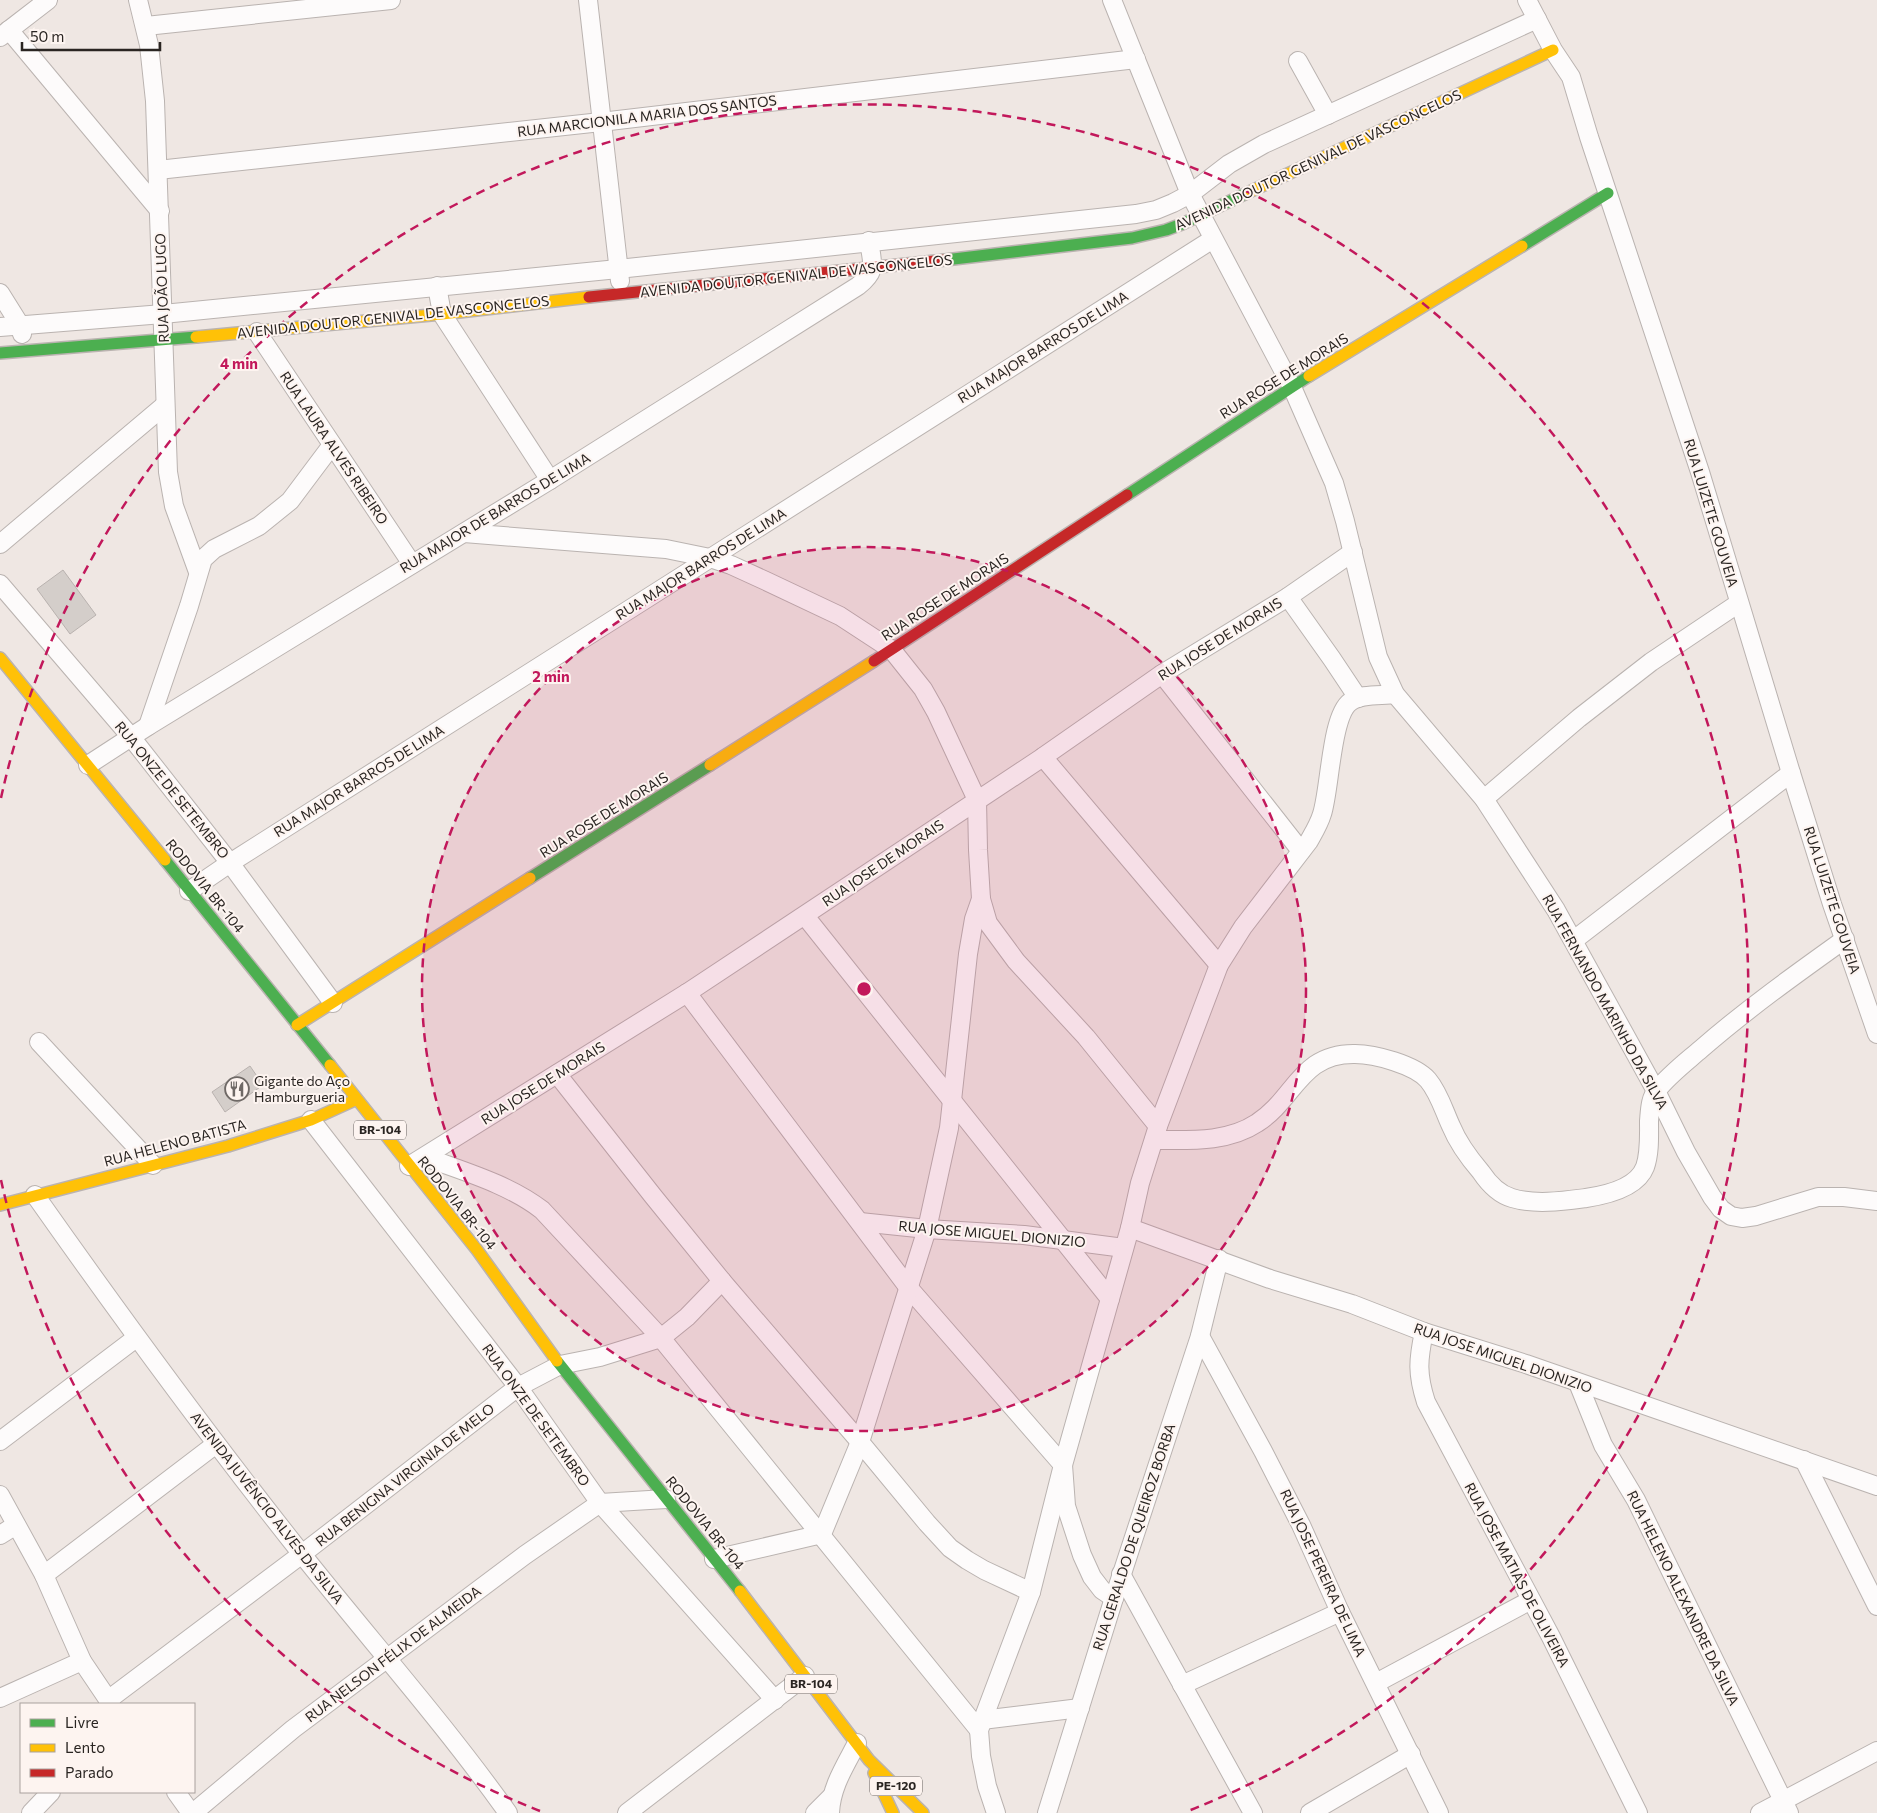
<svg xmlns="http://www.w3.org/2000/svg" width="1877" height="1813" viewBox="0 0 1877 1813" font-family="Commissioner,sans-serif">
	<rect width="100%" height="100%" fill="#efe7e3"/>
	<g fill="#d4ceca" stroke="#b9b2af">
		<path d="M63,570L96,615L70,634L37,589Z"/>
		<path d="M250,1066L263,1085L225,1112L212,1092Z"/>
	</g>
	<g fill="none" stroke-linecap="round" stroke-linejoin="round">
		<g stroke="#bab3b0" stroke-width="20">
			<g id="street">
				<path d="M138,0L149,45L155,101L168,472L174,506L198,572"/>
				<path d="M588,0L620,281"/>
				<path d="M1112,0L1190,194L1292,387L1334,483L1345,521L1378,657L1395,694L1484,799L1556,910L1656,1091L1686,1152L1712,1197L1721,1209L1731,1216L1742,1218L1756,1216L1818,1197H1844L1877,1201"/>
				<path d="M1527,0L1553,50L1571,77L1589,137L1700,472L1791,773L1832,904L1877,1034"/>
				<path d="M146,26L391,0"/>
				<path d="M9,30L160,211"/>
				<path d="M0,37L48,0"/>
				<path d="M1298,61L1328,115"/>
				<path d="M158,170L601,122L1136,59"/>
				<path d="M437,286L442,314L550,480"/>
				<path d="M0,293L20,325L22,334"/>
				<path d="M0,327L163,314L618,269L1136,214L1156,210L1173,203L1190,194L1229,164L1264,144L1537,19"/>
				<path d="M257,332L412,564"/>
				<path d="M464,533L666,549L710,558L731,565L766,581L840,616L892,650L923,689L936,712L977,800L978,850L981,899L988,923L1016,961L1086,1037L1158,1126"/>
				<path d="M0,544L165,405"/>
				<path d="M0,584L131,737L230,863L333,1003"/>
				<path d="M1288,597L1332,659L1358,698"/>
				<path d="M1162,674L1301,851"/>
				<path d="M148,726L189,606L203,559L214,549L259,526L290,501L332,445"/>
				<path d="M1043,757L1219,965"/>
				<path d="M88,765L148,726L550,480L858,286C878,270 872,264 869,241"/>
				<path d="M1484,799L1579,718L1651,662L1739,603"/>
				<path d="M189,891L230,863L1213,239"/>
				<path d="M805,916L1110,1299"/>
				<path d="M1574,940L1791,773"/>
				<path d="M687,993L908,1287L1063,1465L1066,1506L1082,1555L1092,1577L1102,1590L1114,1598"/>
				<path d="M39,1042L153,1165"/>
				<path d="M557,1074L653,1196L722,1281L860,1442L927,1523L950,1548L967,1560L984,1570L1031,1592"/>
				<path d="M311,1120L518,1387L600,1503L775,1700"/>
				<path d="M1154,1140C1188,1140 1227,1143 1257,1123C1295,1099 1300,1053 1355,1054C1375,1054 1415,1065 1428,1080C1439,1093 1444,1111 1451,1126C1458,1143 1469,1158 1481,1172C1489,1184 1498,1194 1512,1198C1535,1205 1563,1201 1586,1198C1606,1195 1637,1188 1645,1167C1650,1153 1649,1135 1649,1121C1650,1110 1650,1098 1657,1090C1670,1074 1686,1062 1701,1049C1747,1009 1796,974 1845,939"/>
				<path d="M425,1157C465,1172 508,1184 542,1210L661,1338L979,1730"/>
				<path d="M409,1166L687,993L1043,757L1162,674L1288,597L1353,552"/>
				<path d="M35,1195C121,1317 209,1437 301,1553C370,1640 444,1723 508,1813"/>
				<path d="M860,1222L927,1229L1024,1235L1124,1248"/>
				<path d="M1130,1228L1270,1279L1352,1304L1424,1332L1526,1364L1877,1486"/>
				<path d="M1424,1332C1418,1360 1417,1374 1426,1402L1551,1637L1638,1813"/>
				<path d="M1200,1336L1263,1451L1301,1525L1340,1612L1439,1813"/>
				<path d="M1578,1383L1603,1445L1636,1500L1789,1813"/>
				<path d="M0,1441L136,1338"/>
				<path d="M1804,1460L1877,1606"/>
				<path d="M0,1495L44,1575L82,1661L111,1704"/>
				<path d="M0,1535L16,1525"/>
				<path d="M714,1559L822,1534L860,1442L927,1229L949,1128L968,954L974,919L981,899"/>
				<path d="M1121,1574L1253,1813"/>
				<path d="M44,1575L216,1444"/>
				<path d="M1376,1683L1531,1600"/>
				<path d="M1182,1685L1340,1612"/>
				<path d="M0,1698L82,1661"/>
				<path d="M108,1700L302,1554L518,1387L560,1365L600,1357L661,1338L687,1317L722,1281"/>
				<path d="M982,1720L1080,1708"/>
				<path d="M176,1792L191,1813"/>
				<path d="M31,1813L51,1792"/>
				<path d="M193,1813L293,1729L525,1555L600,1503L666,1499"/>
				<path d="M627,1813L805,1676"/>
				<path d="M815,1813L832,1796"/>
				<path d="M830,1813C831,1787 845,1766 857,1743"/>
				<path d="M996,1813L987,1786L981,1756L979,1730L1031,1592L1063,1465L1130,1228L1140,1183L1158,1126L1219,965L1243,927L1309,841C1314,832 1319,824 1322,814C1330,790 1331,716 1350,702C1361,693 1382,696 1395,694"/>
				<path d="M1047,1813L1114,1598L1200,1336L1219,1259"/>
				<path d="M1310,1813L1411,1754"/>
				<path d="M1760,1813L1877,1751"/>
			</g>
		</g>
		<g stroke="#bab3b0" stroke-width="14">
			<g id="fast">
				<path d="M1522,246L1608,193"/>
				<path d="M945,260L1132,238L1166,230L1182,224L1247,193"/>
				<path d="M0,353L196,337"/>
				<path d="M1127,495L1309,376"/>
				<path d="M165,860L330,1065"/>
				<path d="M530,878L710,765"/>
				<path d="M557,1361L740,1591"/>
			</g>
		</g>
		<g stroke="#bab3b0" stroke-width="14">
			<g id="slow">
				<path d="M1247,193L1553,50"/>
				<path d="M196,337L442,314L589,297"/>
				<path d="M1309,376L1522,246"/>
				<path d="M0,658L165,860"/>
				<path d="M710,765L874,661"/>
				<path d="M297,1025L530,878"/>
				<path d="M330,1065L477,1250L557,1361"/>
				<path d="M0,1205L228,1146L311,1120L355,1100"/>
				<path d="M740,1591L869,1760L923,1813"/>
				<path d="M874,1773L893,1813"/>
			</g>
		</g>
		<g stroke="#bab3b0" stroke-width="14">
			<g id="jam">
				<path d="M589,297L945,260"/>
				<path d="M874,661L1127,495"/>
			</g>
		</g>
		<use href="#street" stroke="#fdfbfb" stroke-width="18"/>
		<use href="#fast" stroke="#4caf50" stroke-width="11"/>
		<use href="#slow" stroke="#ffc107" stroke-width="11"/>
		<use href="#jam" stroke="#c62828" stroke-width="11"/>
	</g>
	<circle cx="864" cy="989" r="442" fill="#c2185b" fill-opacity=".12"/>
	<g fill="none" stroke="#c2185b" stroke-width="2.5" stroke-dasharray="9 6">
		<circle cx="864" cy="989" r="442"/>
		<path d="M540 1811A884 884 0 0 1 1 1180M1 798A884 884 0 1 1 1188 1811"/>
	</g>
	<defs>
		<g id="restaurant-ring" transform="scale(1.25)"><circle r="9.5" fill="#fdf4f0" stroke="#6f6966" stroke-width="1.5"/><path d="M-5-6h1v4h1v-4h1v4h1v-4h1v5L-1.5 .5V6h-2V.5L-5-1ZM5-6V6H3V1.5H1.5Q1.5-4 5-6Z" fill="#6f6966"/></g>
	</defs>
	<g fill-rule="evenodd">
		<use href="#restaurant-ring" x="237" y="1089"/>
	</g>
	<g text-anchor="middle" stroke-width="4" stroke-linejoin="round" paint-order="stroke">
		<g fill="#fdf4f0" stroke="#696360" stroke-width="1">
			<rect x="354" y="1120.5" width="52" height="19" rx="4"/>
			<rect x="785" y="1674.5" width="52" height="19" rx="4"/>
			<rect x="870" y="1776.5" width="52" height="19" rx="4"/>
		</g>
		<g font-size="12" font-weight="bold" fill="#2a2522">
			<text x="380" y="1134">BR-104</text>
			<text x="811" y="1688">BR-104</text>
			<text x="896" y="1790">PE-120</text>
		</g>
		<g font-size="14" fill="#2a2522" stroke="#fdf4f0">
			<text transform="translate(647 116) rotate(-7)" y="5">RUA MARCIONILA MARIA DOS SANTOS</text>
			<text transform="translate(1318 160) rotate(-25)" y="5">AVENIDA DOUTOR GENIVAL DE VASCONCELOS</text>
			<text transform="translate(796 276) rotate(-6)" y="5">AVENIDA DOUTOR GENIVAL DE VASCONCELOS</text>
			<text transform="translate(162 288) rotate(-92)" y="5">RUA JOÃO LUGO</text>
			<text transform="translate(393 317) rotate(-6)" y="5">AVENIDA DOUTOR GENIVAL DE VASCONCELOS</text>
			<text transform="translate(1043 347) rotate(-32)" y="5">RUA MAJOR BARROS DE LIMA</text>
			<text transform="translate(1284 376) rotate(-32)" y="5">RUA ROSE DE MORAIS</text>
			<text transform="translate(334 448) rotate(56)" y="5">RUA LAURA ALVES RIBEIRO</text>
			<text transform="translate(495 513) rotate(-31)" y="5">RUA MAJOR DE BARROS DE LIMA</text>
			<text transform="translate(1711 513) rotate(73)" y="5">RUA LUIZETE GOUVEIA</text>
			<text transform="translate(701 564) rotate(-32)" y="5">RUA MAJOR BARROS DE LIMA</text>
			<text transform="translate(945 597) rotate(-33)" y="5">RUA ROSE DE MORAIS</text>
			<text transform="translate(1220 639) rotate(-32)" y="5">RUA JOSE DE MORAIS</text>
			<text transform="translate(359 781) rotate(-32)" y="5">RUA MAJOR BARROS DE LIMA</text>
			<text transform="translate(172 790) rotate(51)" y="5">RUA ONZE DE SETEMBRO</text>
			<text transform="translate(604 815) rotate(-32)" y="5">RUA ROSE DE MORAIS</text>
			<text transform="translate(883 863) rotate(-34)" y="5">RUA JOSE DE MORAIS</text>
			<text transform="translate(205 886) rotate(51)" y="5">RODOVIA BR-104</text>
			<text transform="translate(1832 900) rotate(72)" y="5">RUA LUIZETE GOUVEIA</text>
			<text transform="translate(1605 1002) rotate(61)" y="5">RUA FERNANDO MARINHO DA SILVA</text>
			<text transform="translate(543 1083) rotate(-32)" y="5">RUA JOSE DE MORAIS</text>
			<text transform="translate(175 1143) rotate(-15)" y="5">RUA HELENO BATISTA</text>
			<text transform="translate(457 1203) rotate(51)" y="5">RODOVIA BR-104</text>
			<text transform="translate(992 1234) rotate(5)" y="5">RUA JOSE MIGUEL DIONIZIO</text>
			<text transform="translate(1503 1358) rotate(19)" y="5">RUA JOSE MIGUEL DIONIZIO</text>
			<text transform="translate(536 1415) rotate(54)" y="5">RUA ONZE DE SETEMBRO</text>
			<text transform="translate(405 1475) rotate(-38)" y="5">RUA BENIGNA VIRGINIA DE MELO</text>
			<text transform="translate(267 1508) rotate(52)" y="5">AVENIDA JUVÊNCIO ALVES DA SILVA</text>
			<text transform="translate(705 1523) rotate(51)" y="5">RODOVIA BR-104</text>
			<text transform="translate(1134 1537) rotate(-72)" y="5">RUA GERALDO DE QUEIROZ BORBA</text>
			<text transform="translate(1323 1573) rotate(65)" y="5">RUA JOSE PEREIRA DE LIMA</text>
			<text transform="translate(1517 1575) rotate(62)" y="5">RUA JOSE MATIAS DE OLIVEIRA</text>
			<text transform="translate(1683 1598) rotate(64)" y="5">RUA HELENO ALEXANDRE DA SILVA</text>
			<text transform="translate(393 1654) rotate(-37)" y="5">RUA NELSON FÉLIX DE ALMEIDA</text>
		</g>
		<g font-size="14" fill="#2a2522" stroke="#fdf4f0" text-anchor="start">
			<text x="254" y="1086">Gigante do Aço<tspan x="254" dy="16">Hamburgueria</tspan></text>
		</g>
	</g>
	<circle cx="864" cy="989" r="8" fill="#c2185b" stroke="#fdf4f0" stroke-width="2.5"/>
	<g font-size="15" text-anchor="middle" font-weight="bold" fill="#c2185b" stroke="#fdf4f0" stroke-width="4" stroke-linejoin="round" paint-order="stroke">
		<text x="239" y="369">4 min</text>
		<text x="551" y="682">2 min</text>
	</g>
	<rect x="20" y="1703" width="175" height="90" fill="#fdf4f0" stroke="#a9a19e"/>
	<rect x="30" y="1719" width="25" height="8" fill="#4caf50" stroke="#a9a19e"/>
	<text x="65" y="1728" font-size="15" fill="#2a2522">Livre</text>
	<rect x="30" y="1744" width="25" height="8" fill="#ffc107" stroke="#a9a19e"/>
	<text x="65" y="1753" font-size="15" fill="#2a2522">Lento</text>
	<rect x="30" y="1769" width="25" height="8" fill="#c62828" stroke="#a9a19e"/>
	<text x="65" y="1778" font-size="15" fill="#2a2522">Parado</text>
	<path d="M22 42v8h138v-8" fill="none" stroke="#2a2522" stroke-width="2.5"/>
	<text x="30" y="42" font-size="15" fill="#2a2522" stroke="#fdf4f0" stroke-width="4" paint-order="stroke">50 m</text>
</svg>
